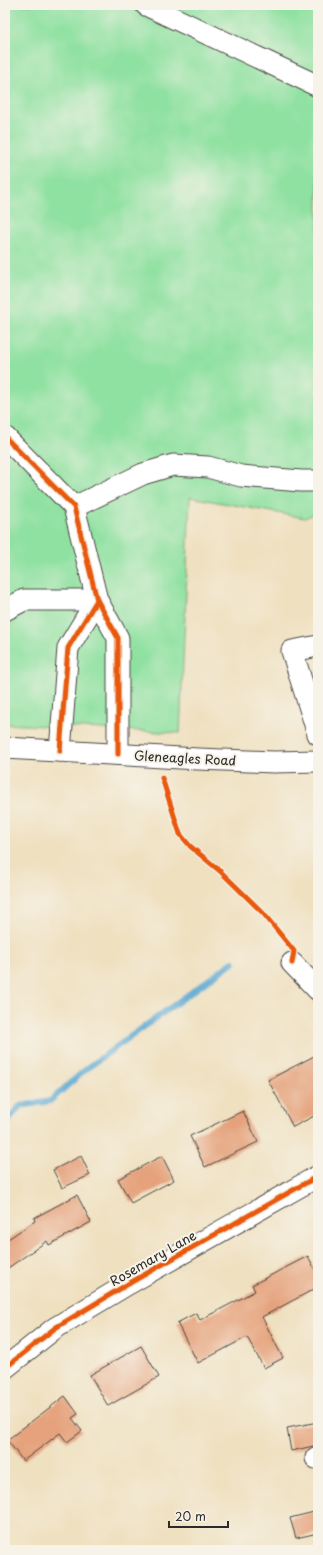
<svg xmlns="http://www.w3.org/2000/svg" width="323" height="1555" viewBox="0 0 323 1555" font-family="'Playpen Sans',sans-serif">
	<rect width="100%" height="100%" fill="#f7f3e8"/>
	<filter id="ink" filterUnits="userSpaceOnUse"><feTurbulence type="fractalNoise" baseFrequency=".025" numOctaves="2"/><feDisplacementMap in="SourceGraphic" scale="8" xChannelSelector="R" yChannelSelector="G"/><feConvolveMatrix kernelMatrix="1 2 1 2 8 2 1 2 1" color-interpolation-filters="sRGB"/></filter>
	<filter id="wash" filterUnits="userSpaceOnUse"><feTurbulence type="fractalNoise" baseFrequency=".012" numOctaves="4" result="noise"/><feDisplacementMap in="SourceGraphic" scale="16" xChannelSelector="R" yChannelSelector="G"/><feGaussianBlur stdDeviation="0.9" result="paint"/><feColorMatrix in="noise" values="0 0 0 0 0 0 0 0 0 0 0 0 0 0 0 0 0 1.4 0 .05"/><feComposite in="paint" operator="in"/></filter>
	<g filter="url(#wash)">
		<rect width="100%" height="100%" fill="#efe0c0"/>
		<path fill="#8fe1a1" stroke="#5d8666" d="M5,5H318V512L305,518L190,497L180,733L5,724Z"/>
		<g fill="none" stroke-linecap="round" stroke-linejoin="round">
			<path stroke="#59a7d2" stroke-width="6" d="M5,1130L10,1118L20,1106L50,1101L86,1069L233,962"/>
		</g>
		<g id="blocks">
			<g fill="#e5a27b">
				<path d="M318,1054V1114L293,1127L268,1080Z"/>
				<path d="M243,1111L258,1142L205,1167L190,1136Z"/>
				<path d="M81,1156L90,1175L62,1188L53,1170Z"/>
				<path d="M162,1156L174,1180L131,1203L118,1179Z"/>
				<path d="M77,1195L91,1222L49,1245L47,1241L5,1270V1241L35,1221L34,1218Z"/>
				<path d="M308,1256L318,1275V1287L262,1317L283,1358L264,1368L247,1337L198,1363L177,1323L196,1313L200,1320L255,1291L252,1285Z"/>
				<path d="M141,1346L159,1377L108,1406L90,1375Z"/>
				<path d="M65,1396L78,1414L72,1418L82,1431L67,1442L60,1433L23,1461L7,1440Z"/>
				<path d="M318,1422V1445L291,1451L287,1428Z"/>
				<path d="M318,1511V1533L296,1538L290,1518Z"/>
			</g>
		</g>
	</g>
	<g filter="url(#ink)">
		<use href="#blocks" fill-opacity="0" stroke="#484641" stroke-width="1"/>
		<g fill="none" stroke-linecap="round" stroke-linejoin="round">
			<g stroke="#484641" stroke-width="23">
				<g id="minor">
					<path d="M146,5L318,86"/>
					<path d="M5,437L74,507L97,600H24L5,610"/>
					<path d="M74,507L143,474L173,465L208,467L241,476L301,481H318"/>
					<path d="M318,646L292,651L318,734"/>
					<path d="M5,748L198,759L274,762L318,761"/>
					<path d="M60,751L68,648L97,600L118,638V754"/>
					<path d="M292,963L318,990"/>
					<path d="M5,1368L55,1328L128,1284L318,1176"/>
					<path d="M316,1458L318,1457"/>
				</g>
			</g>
			<use href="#minor" stroke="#fff" stroke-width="21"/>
			<g stroke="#f7f3e8" stroke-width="8">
				<g id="cycleway">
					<path d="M5,437L74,507L97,600"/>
					<path d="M60,751L68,648L97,600L118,638V754"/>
					<path d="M162,778L180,834L190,846L220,871L263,913L294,951L292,963"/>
					<path d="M5,1368L55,1328L128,1284L318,1176"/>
				</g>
			</g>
			<use href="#cycleway" stroke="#e8590c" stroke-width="5"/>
		</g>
	</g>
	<g text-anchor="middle" stroke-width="4" stroke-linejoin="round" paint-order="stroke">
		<g font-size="13" fill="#2b2b2b" stroke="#f7f3e8">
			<text transform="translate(185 758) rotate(3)" y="5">Gleneagles Road</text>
			<text transform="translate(153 1258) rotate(-30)" y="5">Rosemary Lane</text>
		</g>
	</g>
	<rect width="323" height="1555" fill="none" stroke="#f7f3e8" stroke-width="20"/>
	<path d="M169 1521v6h59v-6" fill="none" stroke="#2b2b2b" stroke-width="2"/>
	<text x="175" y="1521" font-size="12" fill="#2b2b2b" stroke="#f7f3e8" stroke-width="3" paint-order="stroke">20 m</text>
</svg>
